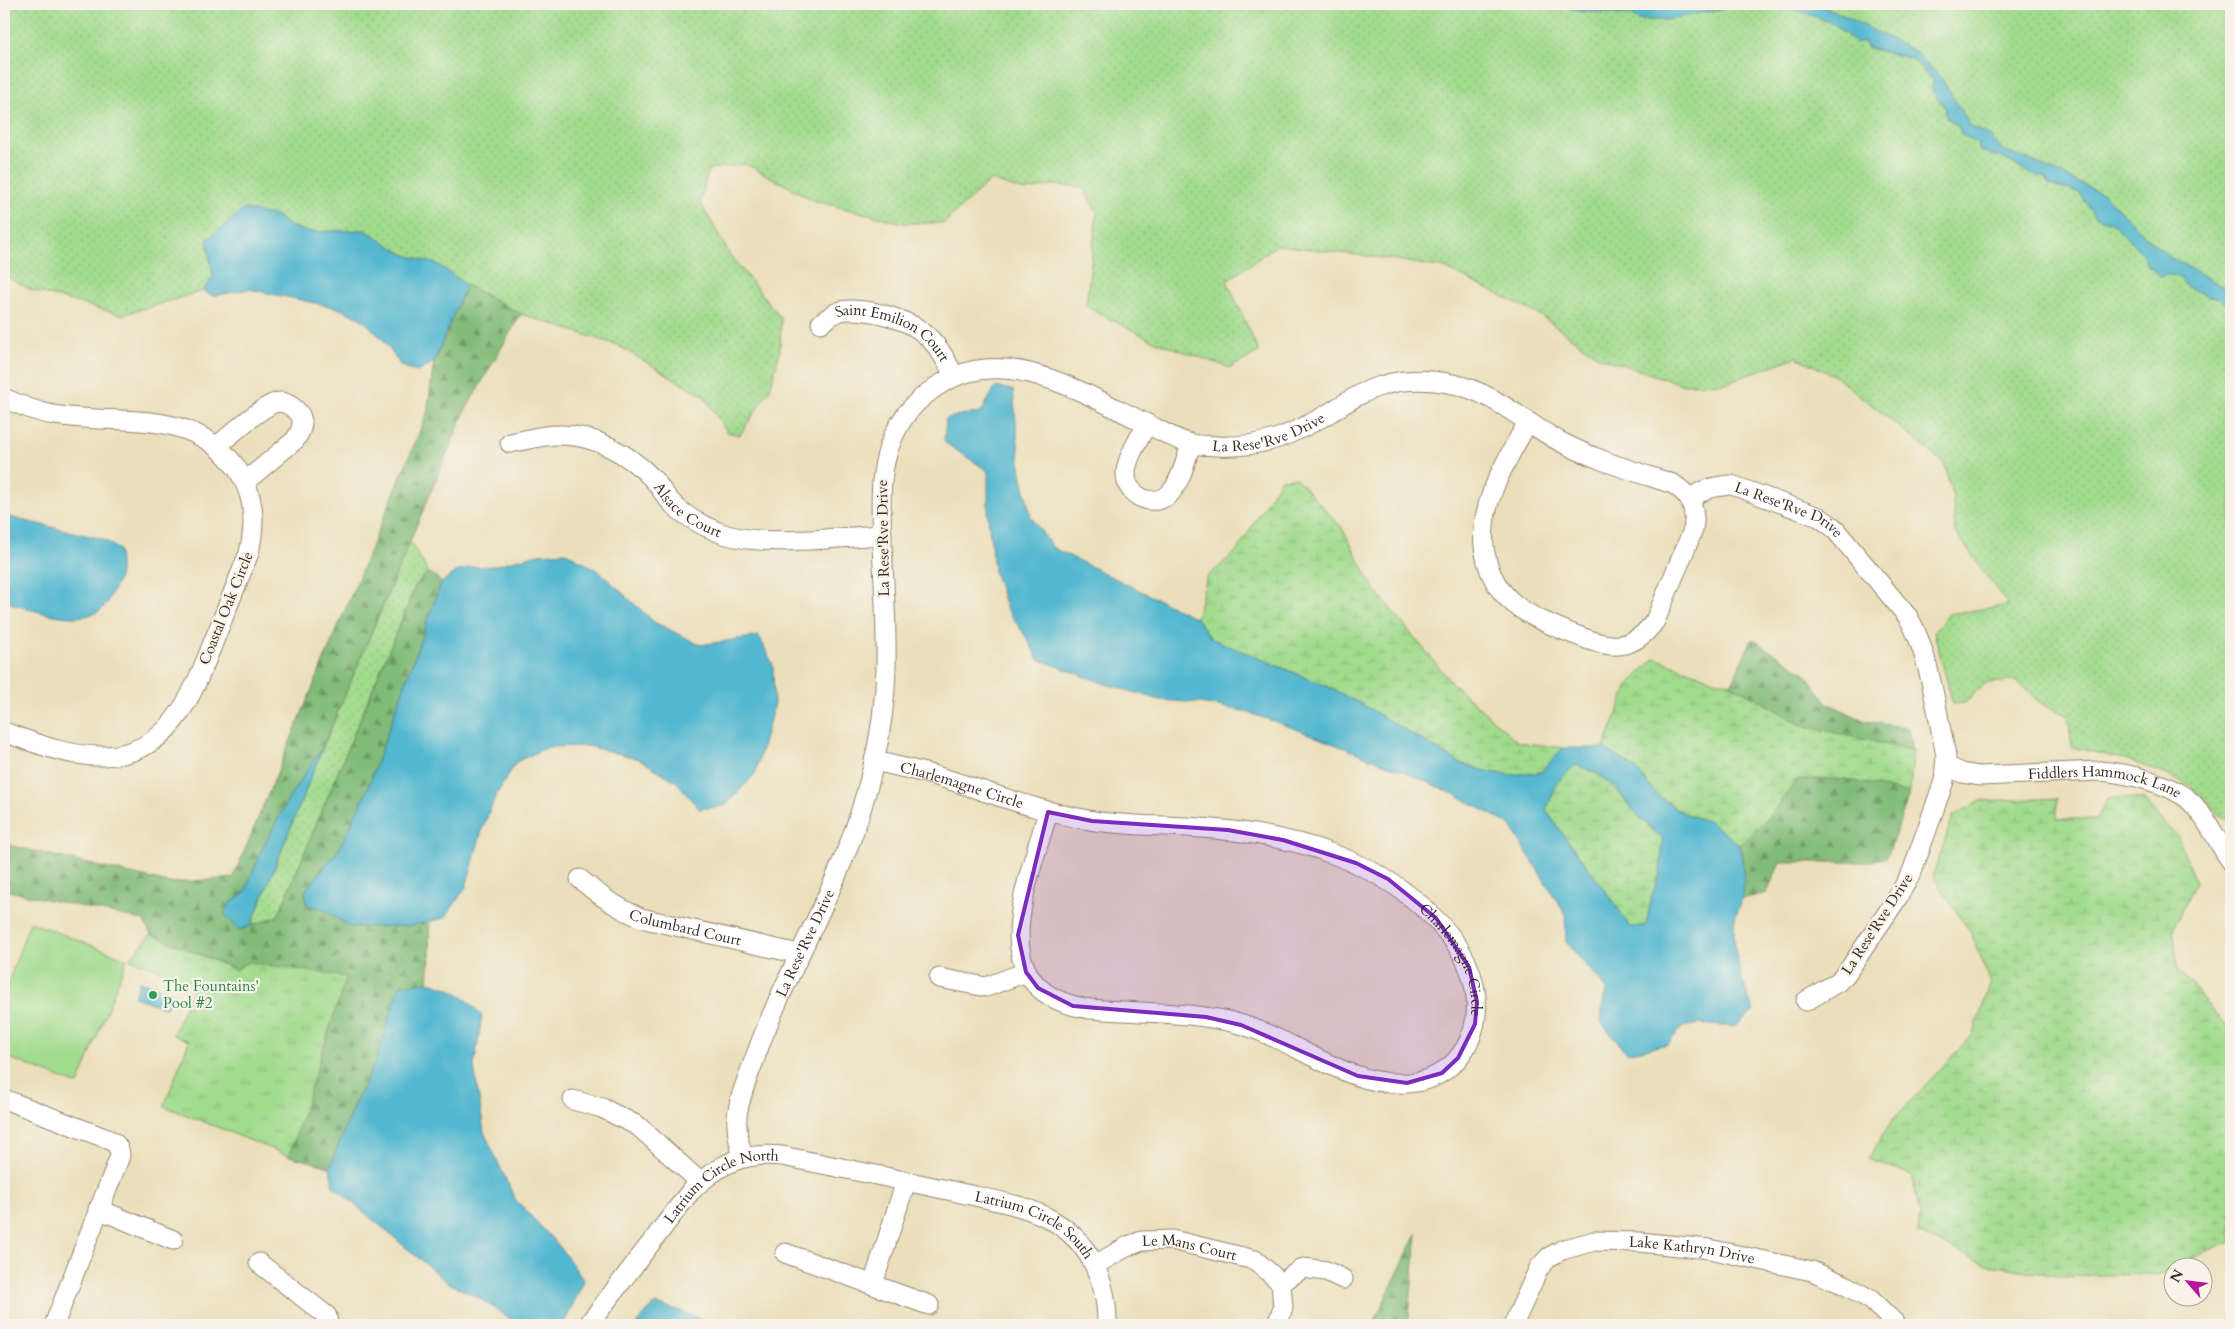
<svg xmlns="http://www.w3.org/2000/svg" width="2235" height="1329" viewBox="0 0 2235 1329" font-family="Cardo,serif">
	<defs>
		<pattern id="grass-dots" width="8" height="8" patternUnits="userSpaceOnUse" patternTransform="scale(1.25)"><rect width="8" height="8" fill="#a1db8d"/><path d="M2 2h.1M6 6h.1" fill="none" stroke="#8cbc79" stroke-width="1.8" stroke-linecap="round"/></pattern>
		<pattern id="forest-firs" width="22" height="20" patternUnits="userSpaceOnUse" patternTransform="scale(1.25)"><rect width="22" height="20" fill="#80bb78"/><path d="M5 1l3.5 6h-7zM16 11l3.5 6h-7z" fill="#6a9862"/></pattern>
		<pattern id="wetland-marsh" width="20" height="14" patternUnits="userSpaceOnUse" patternTransform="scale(1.25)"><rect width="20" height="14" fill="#a1db8d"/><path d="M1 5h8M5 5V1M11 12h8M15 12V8" fill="none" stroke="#8cbc79"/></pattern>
		<pattern id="park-tufts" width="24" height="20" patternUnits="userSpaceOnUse" patternTransform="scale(1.25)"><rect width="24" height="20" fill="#a1db8d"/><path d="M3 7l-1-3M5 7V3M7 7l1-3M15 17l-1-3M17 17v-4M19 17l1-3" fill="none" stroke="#8cbc79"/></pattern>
	</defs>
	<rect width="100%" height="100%" fill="#f7f3e8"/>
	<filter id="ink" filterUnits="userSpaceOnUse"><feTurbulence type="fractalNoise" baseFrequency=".02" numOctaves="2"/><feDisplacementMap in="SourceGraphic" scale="10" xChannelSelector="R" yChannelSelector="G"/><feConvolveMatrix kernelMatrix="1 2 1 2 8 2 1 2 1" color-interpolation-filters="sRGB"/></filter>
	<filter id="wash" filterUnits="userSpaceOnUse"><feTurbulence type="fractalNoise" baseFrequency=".0096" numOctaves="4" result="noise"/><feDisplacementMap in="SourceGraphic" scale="20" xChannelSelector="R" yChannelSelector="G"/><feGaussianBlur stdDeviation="1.12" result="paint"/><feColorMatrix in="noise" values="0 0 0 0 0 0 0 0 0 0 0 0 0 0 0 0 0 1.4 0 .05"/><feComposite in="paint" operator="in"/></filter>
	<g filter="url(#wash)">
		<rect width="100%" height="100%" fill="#ebdfbb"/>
		<g fill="url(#grass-dots)" stroke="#6e8256">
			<path d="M4,4H1561L1578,11L1630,15L1709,12L1744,4L1783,5L1835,24L1842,32L1864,41L1868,48L1913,59L1919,67L1934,81L1937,99L1946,109V117L1959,127L1961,134L1978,143L1992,156L2001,157L2033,175L2045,178L2050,185L2080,193L2095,217L2112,222L2142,253L2148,266L2179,277L2208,297H2218L2231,307V830L2228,822L2188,784L2132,761L2072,747L2068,715L2041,704L2017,681L1985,683L1965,703L1953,704L1934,632L1949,614L2008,605L1955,532L1953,498L1944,463L1837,377L1796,357L1725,383L1681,384L1599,357L1538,314L1445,268L1390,259L1277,245L1227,281L1259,352L1230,368L1149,339L1086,306L1097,212L1082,187L1053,185L1024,191L991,180L944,223H903L815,201L746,164L709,169L700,202L730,255L781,318L780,350L770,389L740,435L727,432L704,396L617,345L521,314L466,285L439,265L403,254L365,230L308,232L289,226L277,216L207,240L213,277L203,291L122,315L31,290L4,275V182L9,168L4,155Z"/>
			<path d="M1810,4H2231V291L2170,257L2147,238L2105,195L2037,163L2003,150L1988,134L1971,127L1941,78L1916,52L1833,10Z"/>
			<path d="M410,541L428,572L416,585L278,916L251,926L323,747Z"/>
		</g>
		<g fill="url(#forest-firs)" stroke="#5e724b">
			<path d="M466,285L521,314L465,411L323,747L290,796L262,849L245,892L230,904L239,930L278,916L416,585L428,572L436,577L441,583L366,793L338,851L305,891L307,905L323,909L350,927L429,924L430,956L428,982L400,986L375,1063L353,1107L330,1167L289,1156L345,977L237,970L151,934L143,920L4,890V844L169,883L233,878L427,414L434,362Z"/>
			<path d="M1752,639L1804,672L1827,703L1865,721L1908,728L1913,751L1801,725L1731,684Z"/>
			<path d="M1797,779H1845L1910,793L1887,857L1867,862H1780L1767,893L1742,899L1743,867L1740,845L1773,812Z"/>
			<path d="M1417,1233L1408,1325H1375V1320Z"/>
		</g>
		<g fill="url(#wetland-marsh)" stroke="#6e8256">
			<path d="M1296,478L1342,528L1375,590L1452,683L1518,742L1563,748L1541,772L1509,775L1486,771L1460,763L1365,706L1326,686L1212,639L1196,618L1207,577L1237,551L1281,479Z"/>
			<path d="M1655,658L1711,679L1731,684L1801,725L1913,751L1910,793L1845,779H1797L1773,812L1740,845L1710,822L1683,813L1657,795L1635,768L1604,748L1628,685Z"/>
			<path d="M1575,764C1609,777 1612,787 1635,812C1644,822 1654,831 1663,840L1660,873L1651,898L1646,926L1630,928C1605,886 1573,850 1546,810L1557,783Z"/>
			<path d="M2121,797L2144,800L2178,837L2195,882L2173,928L2178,969L2215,1014L2231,1029V1243L2221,1245L2177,1266H2172V1268L2162,1274L2057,1276L1985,1264L1918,1232L1920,1215L1912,1175L1868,1159L1891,1122L1973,1034L1991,983L1972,935L1933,876L1953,816L1980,801L2057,798V819H2097L2107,799Z"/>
		</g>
		<path fill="url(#park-tufts)" stroke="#6e8256" d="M151,934L236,970L248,962L346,977L289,1156L164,1106L189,1041L173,1035L194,986L160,970L130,959Z"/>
		<path fill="#a1db8d" stroke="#6e8256" d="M30,922L127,959L78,1085L4,1056V994Z"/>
		<g fill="#52b7d0" stroke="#467077" fill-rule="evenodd">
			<path d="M1561,4H1744L1667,20H1638L1630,15L1578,11Z"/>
			<path d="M1775,4H1809L1833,10L1916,52L1941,78L1971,127L1988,134L2003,150L2037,163L2105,195L2147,238L2170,257L2231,291V308L2218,297H2208L2185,285L2179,277L2166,274L2162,277L2148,266L2142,253L2112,222L2095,217L2080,193L2050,185L2045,178L2033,175L2001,157L1980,151L1978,143L1961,134L1959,127L1946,117V109L1931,88L1934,81L1913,59L1868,48L1864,41L1855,43L1835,24L1783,5Z"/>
			<path d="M244,209L277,216L289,226L308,232L365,230L403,254L439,265L466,285L434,362L418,372L401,366L384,341L362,319L338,308L249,289L213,296L203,291L213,277L207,240Z"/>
			<path d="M995,387L1013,390L1021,473L1031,517L1053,548L1196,618L1212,639L1326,686L1365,706L1460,763L1486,771L1509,775L1541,772L1563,748H1604L1635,768L1657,795L1683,813L1710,822L1740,845C1742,862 1746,882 1742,899C1740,908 1734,916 1734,925C1733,955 1743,984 1754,1011L1734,1027L1699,1024L1683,1027L1668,1044L1627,1053L1601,1022L1603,1002L1607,989L1566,942L1565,914L1510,825L1458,796L1403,771L1296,729L1244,711L1201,703L1160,700L1106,684L1038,659L1025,635L1007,610L994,571L988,517V471L944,442L946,419L960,415L981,413ZM1575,765L1595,772L1616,788L1635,812L1663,840L1660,873L1651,898L1646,926L1630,927C1604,886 1573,850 1546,810L1557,783Z"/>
			<path d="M4,516L103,539L119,550C121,572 122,575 111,594C109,598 107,604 104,607C82,629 28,609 4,601Z"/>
			<path d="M566,552L600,572L654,622L700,645L759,636L773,665L774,704L755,774L725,806L699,809L677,782L639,759L588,746L548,747L516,762L495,797L483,827L466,887L445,918L411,926L350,927L323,909L307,905L305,891L338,851L366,793L441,583L456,572L471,567L493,566L538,554Z"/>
			<path d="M323,747L251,926L239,930L224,913L230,904L245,892L262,849L290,796Z"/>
			<path d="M140,981L171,992L166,1008L134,997Z"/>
			<path d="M428,982C456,989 464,995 482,1016L474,1066L484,1132L515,1199L560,1247L584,1281L564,1323L519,1325L479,1298L448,1283L333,1186L330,1167L353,1107L375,1063L400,985Z"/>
			<path d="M655,1304L681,1311L713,1325H635Z"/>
		</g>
	</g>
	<g filter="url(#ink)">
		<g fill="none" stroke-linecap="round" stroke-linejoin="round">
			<g stroke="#93846c" stroke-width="21">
				<g id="minor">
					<path id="s1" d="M821,323C829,317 837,310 848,310C872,309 912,320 928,337C940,348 947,362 954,376"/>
					<path d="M4,398C20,405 36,412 54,415C119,426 191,406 236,467C255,494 256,522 249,553C238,581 226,610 215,638C194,690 172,756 103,756C69,757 35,743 4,732"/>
					<path d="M1147,424C1140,438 1127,456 1126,473C1125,498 1157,510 1172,491C1182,478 1186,459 1191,444"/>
					<path id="s2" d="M510,443C526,440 542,435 559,435C594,434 629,454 653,479C659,485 663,493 669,500C681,514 699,524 716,531C756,549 837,537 882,535"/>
					<path d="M217,446C230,436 266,401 281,402C288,403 296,409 300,415C305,424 300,433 295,440L246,481"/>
					<path id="s3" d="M1689,499C1703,489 1715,486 1732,485L1819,517L1833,527L1908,617C1929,651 1937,714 1946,755L1944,781L1912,872L1896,900L1846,974L1838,982L1806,1001"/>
					<path id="s4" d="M874,761C895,766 916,770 936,776C987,791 1036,811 1089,820C1121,826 1154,825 1186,827C1285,832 1387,856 1451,937C1474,966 1484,1005 1470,1039C1459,1064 1436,1082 1408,1083C1347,1087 1299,1042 1243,1025C1195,1011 1140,1013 1090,1009C977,992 1028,884 1048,812"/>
					<path id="s5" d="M1946,766L1962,773L1979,776L2100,771C2128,773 2174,784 2193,804C2208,820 2218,843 2231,861"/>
					<path id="s6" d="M580,879C599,896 617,908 641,918L799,954"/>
					<path d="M939,978L986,987L1026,972"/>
					<path d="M4,1099L110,1140C117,1144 120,1148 120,1156L54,1325"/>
					<path d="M573,1100L602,1108L638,1126L700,1182"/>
					<path id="s7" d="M743,1157C739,1144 736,1131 737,1117C739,1096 749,1075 756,1055C786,971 835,895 861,810C876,763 885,715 886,667C887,626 884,585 882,545C881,504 877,464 898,427C909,407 925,393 944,382C1008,345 1082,393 1141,421C1157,428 1176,441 1193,444C1200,446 1209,445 1217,446C1264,448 1292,435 1331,412C1347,402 1363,391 1381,386C1405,378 1428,379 1453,384C1493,392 1524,422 1559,441C1595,460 1634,471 1673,484C1691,495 1697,509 1693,530L1655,621C1629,657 1603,646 1568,632C1527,615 1494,601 1485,553C1476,507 1507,460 1528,422"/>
					<path d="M98,1209L173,1240"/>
					<path d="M785,1253L929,1305"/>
					<path d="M259,1263L327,1316L328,1325"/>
					<path id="s8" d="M1095,1265L1128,1246L1142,1241L1172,1240L1255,1260L1281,1283L1303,1268L1326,1271L1343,1279"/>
					<path d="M873,1284L906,1181"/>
					<path id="s9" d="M588,1325L690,1192C718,1164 742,1152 782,1156C842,1168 902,1180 961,1193C992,1200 1028,1205 1055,1222C1091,1244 1108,1284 1107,1325"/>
					<path d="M1277,1325L1283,1308L1281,1283"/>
					<path id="s10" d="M1513,1325L1539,1268L1549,1257L1562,1250L1594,1241L1639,1242L1709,1249L1812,1271L1845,1285L1871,1300L1897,1325"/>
				</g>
			</g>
			<use href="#minor" stroke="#fff" stroke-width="19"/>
		</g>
	</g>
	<path fill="#7b2cbf" fill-opacity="0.2" stroke="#7b2cbf" stroke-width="4" stroke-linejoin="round" d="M1048,812L1092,821L1228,830L1283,840L1356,863L1388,879L1436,918L1469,967L1477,1002L1475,1024L1458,1058L1442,1073L1407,1083L1358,1076L1241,1025L1206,1017L1073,1006L1038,988L1026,972L1018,935Z"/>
	<circle fill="#2e9e5b" stroke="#f7f3e8" stroke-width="2" cx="153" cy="995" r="5"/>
	<g text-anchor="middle" stroke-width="4.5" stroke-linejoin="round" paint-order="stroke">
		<g font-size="15" fill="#3b2a1e" stroke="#f7f3e8">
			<text dy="5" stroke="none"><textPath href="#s1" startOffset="82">Saint Emilion Court</textPath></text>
			<text dy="5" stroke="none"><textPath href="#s7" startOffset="1171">La Rese'Rve Drive</textPath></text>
			<text dy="5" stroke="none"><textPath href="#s2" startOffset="204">Alsace Court</textPath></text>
			<text dy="5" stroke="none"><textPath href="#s3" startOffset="108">La Rese'Rve Drive</textPath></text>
			<text transform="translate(883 538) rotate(-91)" y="5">La Rese'Rve Drive</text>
			<text transform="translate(226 608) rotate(-68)" y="5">Coastal Oak Circle</text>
			<text dy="5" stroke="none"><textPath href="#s4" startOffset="91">Charlemagne Circle</textPath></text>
			<text dy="5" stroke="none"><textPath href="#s5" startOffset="162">Fiddlers Hammock Lane</textPath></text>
			<text transform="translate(1877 924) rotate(-57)" y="5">La Rese'Rve Drive</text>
			<text dy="5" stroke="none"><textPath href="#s6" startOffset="118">Columbard Court</textPath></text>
			<text dy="5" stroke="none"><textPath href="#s7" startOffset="228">La Rese'Rve Drive</textPath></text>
			<text dy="5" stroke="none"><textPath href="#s4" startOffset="638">Charlemagne Circle</textPath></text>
			<text dy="5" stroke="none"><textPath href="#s9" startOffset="199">Latrium Circle North</textPath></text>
			<text dy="5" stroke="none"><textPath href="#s9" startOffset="535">Latrium Circle South</textPath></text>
			<text dy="5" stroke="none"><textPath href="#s8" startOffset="101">Le Mans Court</textPath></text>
			<text dy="5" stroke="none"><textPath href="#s10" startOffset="224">Lake Kathryn Drive</textPath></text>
		</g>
		<g font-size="15" fill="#27864d" stroke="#f7f3e8" text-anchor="start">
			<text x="163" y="991">The Fountains'<tspan x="163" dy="17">Pool #2</tspan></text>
		</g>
	</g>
	<rect width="2235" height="1329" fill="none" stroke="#f7f3e8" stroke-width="20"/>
	<g transform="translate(2188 1282) rotate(298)"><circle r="24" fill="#f7f3e8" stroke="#aca397"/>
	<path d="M0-4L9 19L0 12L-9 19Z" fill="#b5179e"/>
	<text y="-8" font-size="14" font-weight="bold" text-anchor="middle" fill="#3b2a1e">N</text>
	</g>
</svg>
